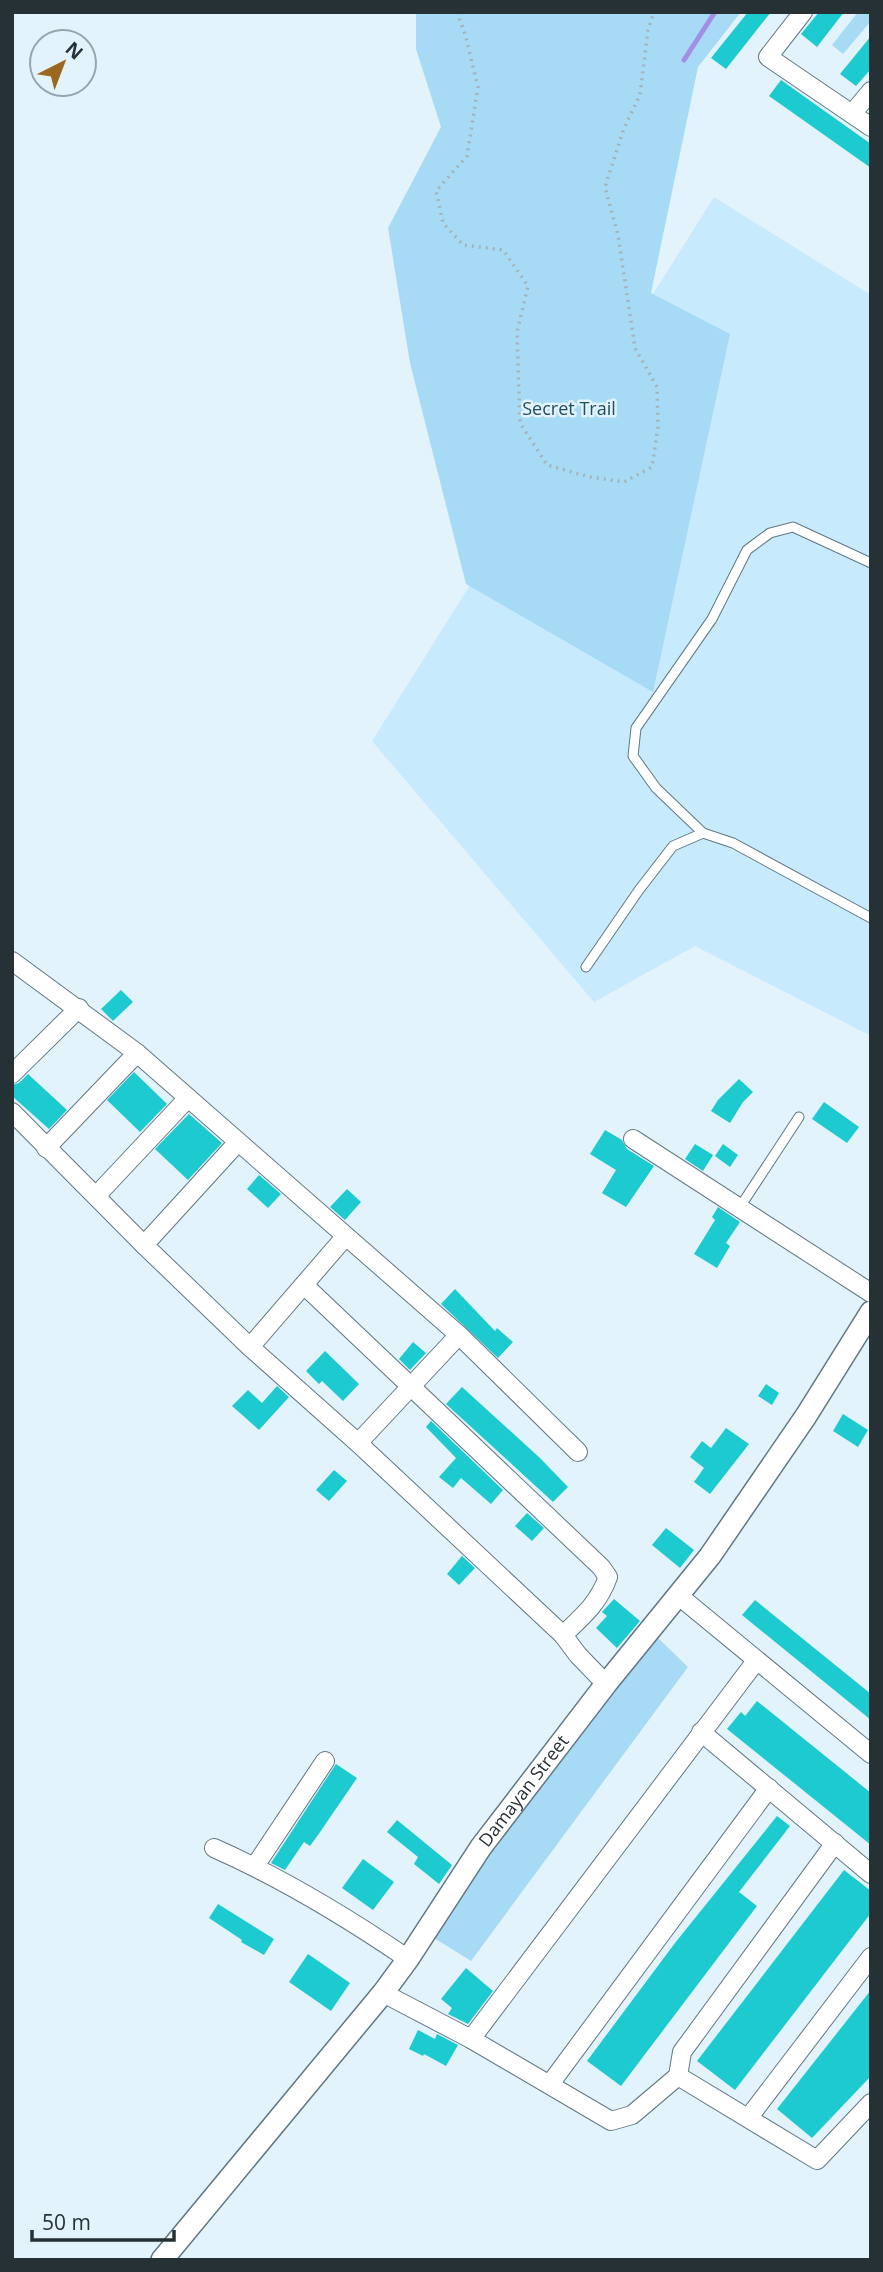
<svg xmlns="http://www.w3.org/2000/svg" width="883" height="2272" viewBox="0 0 883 2272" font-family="'Open Sans',sans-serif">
	<rect width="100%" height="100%" fill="#e3f3fc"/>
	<path fill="#c7eafc" d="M714,197L871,295V1036L695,946L594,1002L372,741Z"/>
	<g fill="#a7dbf5">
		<path d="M416,12H741L698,67L651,293L730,334L653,692L466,584L410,363L388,228L441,127L416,49Z"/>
		<path d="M858,12H871V21L843,54L832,45Z"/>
		<path d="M657,1637L688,1667L471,1961L434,1938L491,1851Z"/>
	</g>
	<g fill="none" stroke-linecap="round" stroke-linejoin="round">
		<path stroke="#a38ee5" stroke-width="5" d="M684,60L715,12"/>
	</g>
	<g fill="#1dcacf">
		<path d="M748,12H771L726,69L711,58Z"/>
		<path d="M819,12H844L817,47L801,34Z"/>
		<path d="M871,36V69L856,86L840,74Z"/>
		<path d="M781,80L871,144V168L769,96Z"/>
		<path d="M121,990L133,1002L113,1021L101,1009Z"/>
		<path d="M134,1072L167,1104L140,1132L107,1100Z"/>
		<path d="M28,1074L67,1110L49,1129L12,1096V1085L19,1083Z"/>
		<path d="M739,1079L753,1092L743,1102L730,1123L711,1111L718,1100Z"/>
		<path d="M824,1102L859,1127L847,1143L812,1119Z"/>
		<path d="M189,1114L222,1143L188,1180L155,1149Z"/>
		<path d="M605,1130L622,1140L627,1149L654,1166L626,1207L602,1193L616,1170L590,1154Z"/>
		<path d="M695,1144L713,1155L703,1171L685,1159Z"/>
		<path d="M723,1144L738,1155L730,1167L715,1156Z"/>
		<path d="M259,1175L281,1194L268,1208L247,1189Z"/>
		<path d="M347,1189L361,1202L345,1220L330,1207Z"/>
		<path d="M718,1207L740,1222L726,1243L730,1246L717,1268L694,1254L715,1220L712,1217Z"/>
		<path d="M455,1289L495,1331L497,1328L513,1342L498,1358L441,1304Z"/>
		<path d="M413,1342L426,1353L410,1370L399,1359Z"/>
		<path d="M325,1351L359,1384L343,1401L322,1381L319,1384L306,1371Z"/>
		<path d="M766,1384L779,1393L772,1405L758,1396Z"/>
		<path d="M277,1386L289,1397L259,1430L232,1406L248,1390L262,1403Z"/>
		<path d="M462,1387L540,1458L568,1487L553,1502L446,1404Z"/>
		<path d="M843,1414L868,1430L858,1447L833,1431Z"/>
		<path d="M431,1421L503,1490L491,1504L461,1478L453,1488L439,1477L456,1458L426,1427Z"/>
		<path d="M726,1428L749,1444L710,1494L694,1482L704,1468L690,1457L702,1441L711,1448Z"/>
		<path d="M334,1470L347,1481L329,1501L316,1490Z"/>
		<path d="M527,1513L544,1528L532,1541L515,1526Z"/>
		<path d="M666,1528L694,1550L680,1568L652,1545Z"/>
		<path d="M462,1556L475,1568L459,1585L447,1574Z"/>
		<path d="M614,1599L640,1621L617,1648L596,1628L607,1616L602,1612Z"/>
		<path d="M755,1600L871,1694V1720L742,1615Z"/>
		<path d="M757,1701L871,1793V1845L727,1729L741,1712L745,1716Z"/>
		<path d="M336,1764L357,1778L318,1835L310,1846L304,1842L285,1870L271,1863Z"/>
		<path d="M777,1816L790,1826L739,1892L757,1906L621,2086L587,2061L675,1943Z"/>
		<path d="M397,1820L452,1865L439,1884L414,1864L418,1857L387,1832Z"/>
		<path d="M363,1859L394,1882L373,1910L342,1888Z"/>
		<path d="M844,1870L871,1891V1913L735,2090L697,2061Z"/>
		<path d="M218,1904L274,1939L264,1955L241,1942L242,1940L209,1918Z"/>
		<path d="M308,1954L350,1983L331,2011L289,1982Z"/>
		<path d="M466,1968L493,1991L468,2024L448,2014L452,2008L441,1999Z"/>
		<path d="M871,1990V2076L812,2138L777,2109Z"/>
		<path d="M418,2030L435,2039L437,2034L458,2045L446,2066L424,2054L423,2056L409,2049Z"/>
	</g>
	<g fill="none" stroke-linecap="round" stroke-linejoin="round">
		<g stroke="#5f7884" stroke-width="11">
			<g id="service">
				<path d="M703,833L656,788L633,756L636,728L712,619L747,550L770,533L793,527L871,563"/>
				<path d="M586,967L639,890L673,846L703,833L733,843L871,918"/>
				<path d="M740,1207L799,1117"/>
			</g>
		</g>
		<g stroke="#5f7884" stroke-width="20">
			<g id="minor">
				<path d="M803,12L768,57L871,127"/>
				<path d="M852,114L871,91"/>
				<path d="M12,961L137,1053L459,1335L578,1452"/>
				<path d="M12,1074L79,1008"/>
				<path d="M12,1112L144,1245L250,1347L358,1443L563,1635L578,1655L606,1684"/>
				<path d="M633,1139L871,1293"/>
				<path d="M46,1148L137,1053"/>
				<path d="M96,1196L188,1098"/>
				<path d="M144,1245L238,1142"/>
				<path d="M304,1285L601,1567L608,1577C598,1604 583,1616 563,1635"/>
				<path d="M250,1347L345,1237"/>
				<path d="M358,1443L459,1335"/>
				<path d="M679,1596L871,1754"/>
				<path d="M701,1732L871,1874"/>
				<path d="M214,1848C284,1879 345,1916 408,1959"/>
				<path d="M255,1866L325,1761"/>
				<path d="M383,1993L471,2039L611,2121L632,2115L678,2076L682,2052L835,1843"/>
				<path d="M471,2039L756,1661"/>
				<path d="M678,2076L817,2160L871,2103"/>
				<path d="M550,2084L769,1788"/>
				<path d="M749,2117L871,1957"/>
			</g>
		</g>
		<g stroke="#5f7884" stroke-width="24">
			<g id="tertiary">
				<path id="s1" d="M162,2260L383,1993L408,1959L481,1847L606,1684L710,1556L806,1416L871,1312"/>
			</g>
		</g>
		<path stroke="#a4b3ba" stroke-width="3.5" stroke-dasharray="2 5" stroke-linecap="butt" d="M457,12L465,34L478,87L467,156L436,191L443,223L463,245L503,250L528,286L517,332L520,423L547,465L590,477L624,482L652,467L658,427L657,387L635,348L618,235L605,187L624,128L640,95L648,30L654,12"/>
		<use href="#service" stroke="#fff" stroke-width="9"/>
		<use href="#minor" stroke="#fff" stroke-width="18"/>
		<use href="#tertiary" stroke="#fff" stroke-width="21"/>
	</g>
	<g text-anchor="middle" stroke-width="5" stroke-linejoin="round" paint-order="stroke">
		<g font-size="18" fill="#1d4d62" stroke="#e3f3fc">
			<text x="569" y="415">Secret Trail</text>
		</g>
		<g font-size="18" fill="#263136" stroke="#e3f3fc">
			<text dy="6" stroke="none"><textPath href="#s1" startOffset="593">Damayan Street</textPath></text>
		</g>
	</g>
	<rect width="883" height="2272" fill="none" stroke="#263136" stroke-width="28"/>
	<g transform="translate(63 63) rotate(42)"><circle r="33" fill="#e3f3fc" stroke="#97a5ad" stroke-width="2"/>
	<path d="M0-5L12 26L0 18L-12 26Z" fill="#9c681f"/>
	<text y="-10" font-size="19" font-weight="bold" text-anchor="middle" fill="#263136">N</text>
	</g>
	<path d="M32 2230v10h142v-10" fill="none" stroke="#263136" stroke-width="3.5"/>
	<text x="42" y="2230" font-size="21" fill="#263136" stroke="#e3f3fc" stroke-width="5" paint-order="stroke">50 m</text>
</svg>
